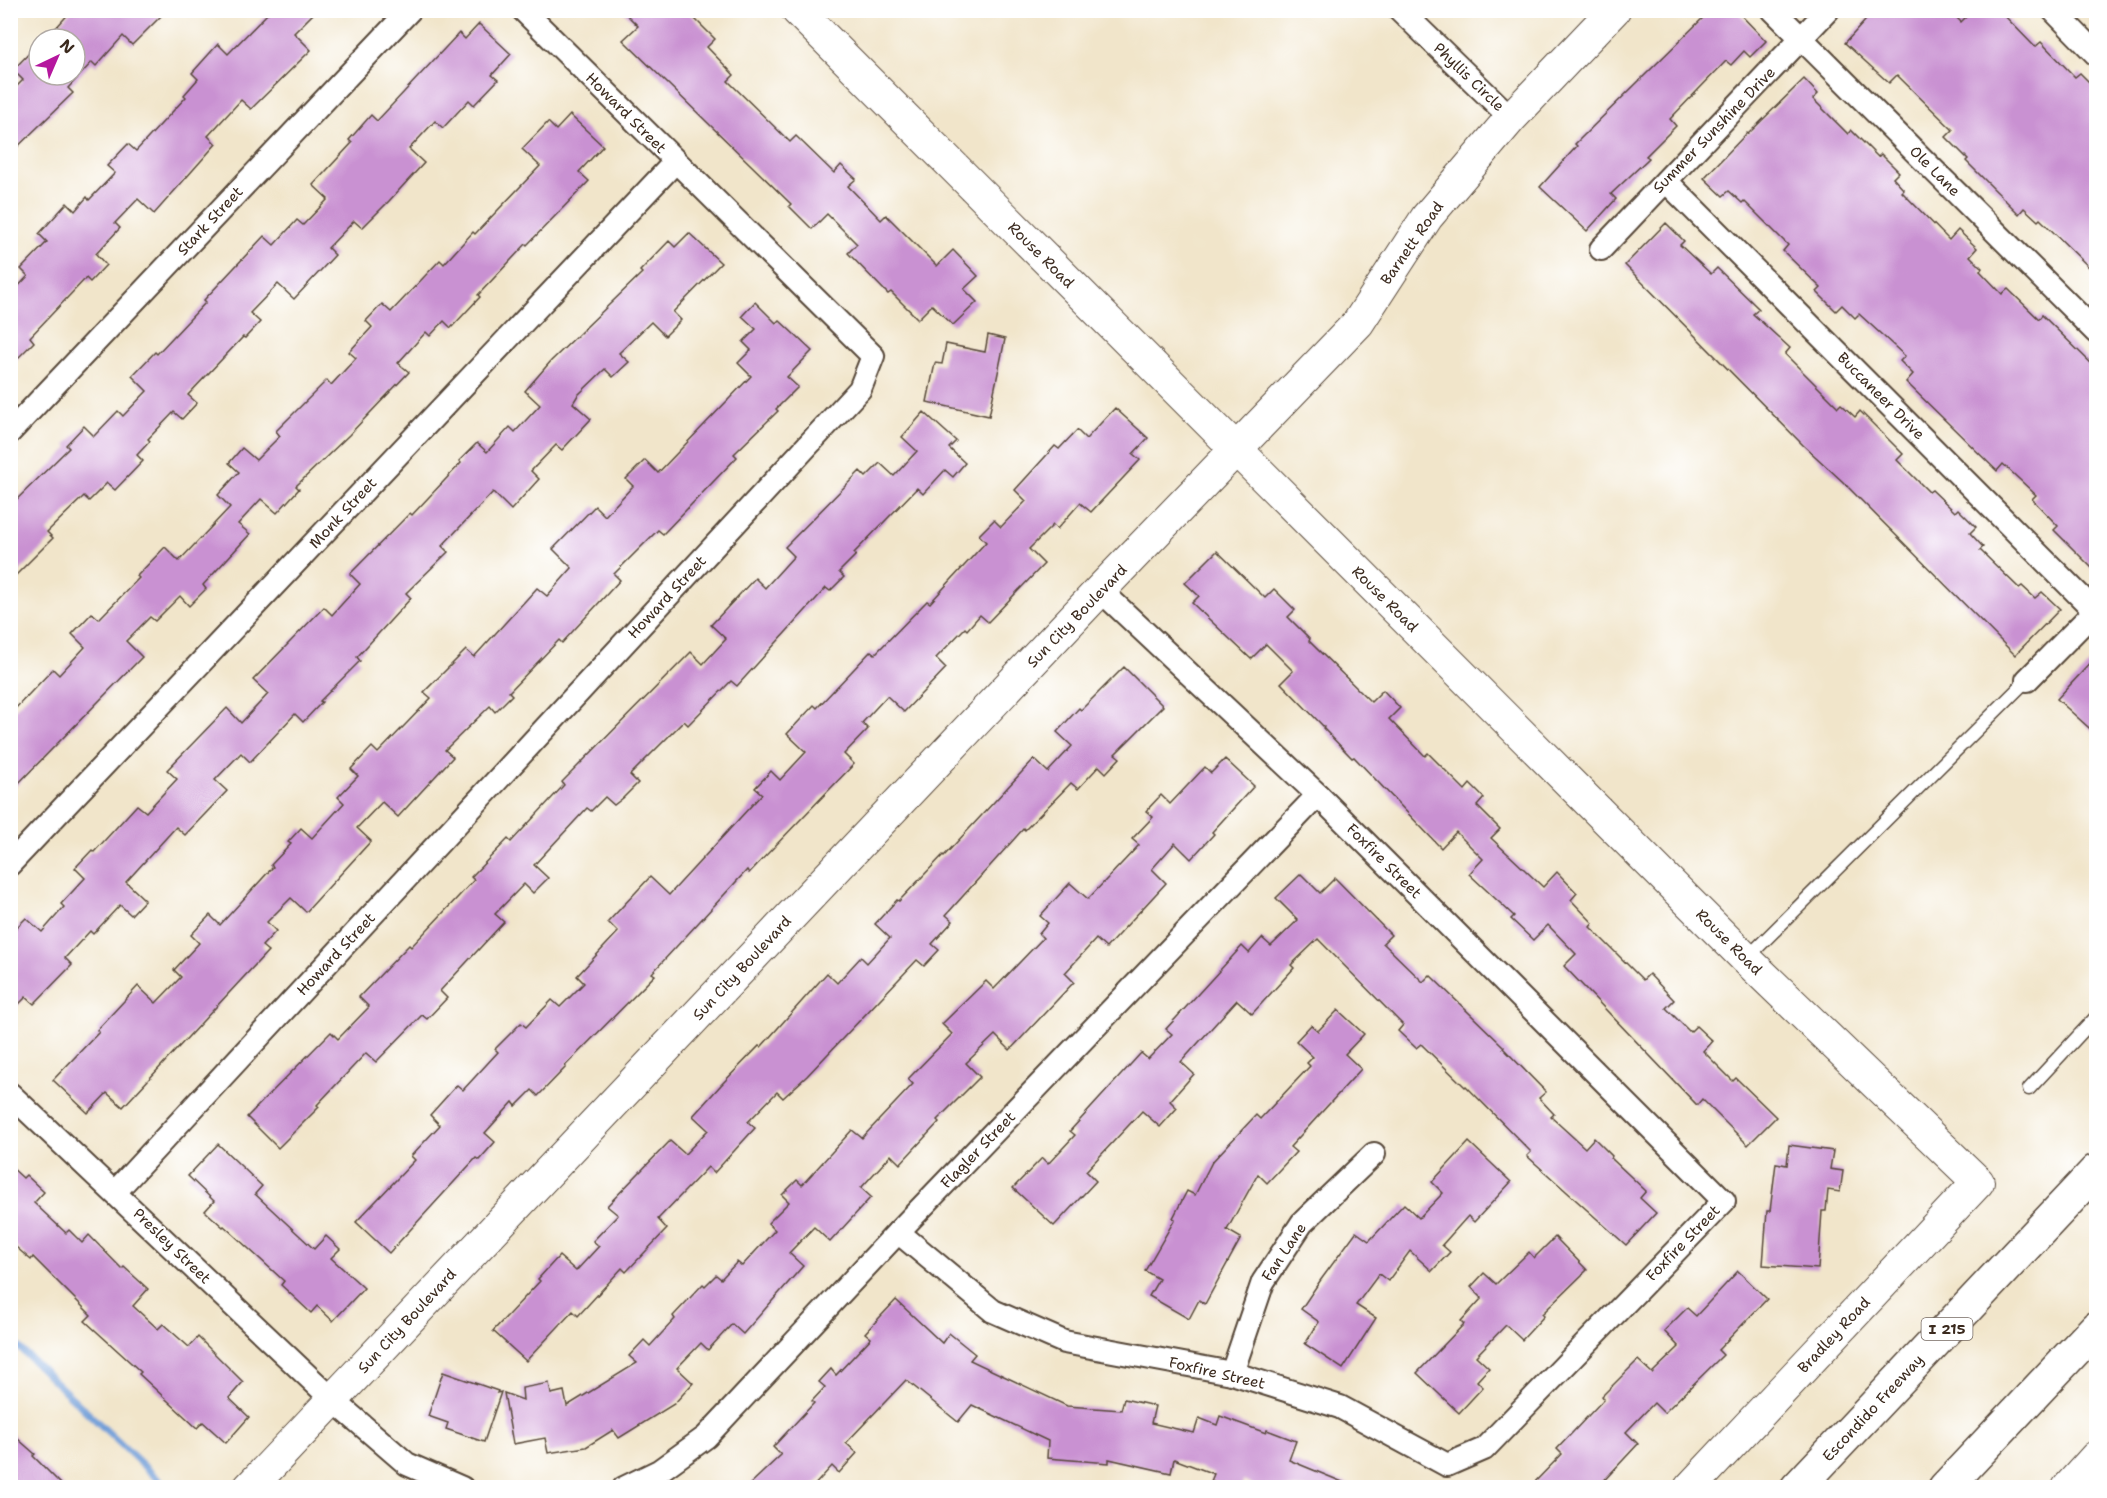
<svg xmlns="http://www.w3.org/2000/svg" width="2107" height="1498" viewBox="0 0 2107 1498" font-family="'Shantell Sans',sans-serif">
	<rect width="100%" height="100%" fill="#fff"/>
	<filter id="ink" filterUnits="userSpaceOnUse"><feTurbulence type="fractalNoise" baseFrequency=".0167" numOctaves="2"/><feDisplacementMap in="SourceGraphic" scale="12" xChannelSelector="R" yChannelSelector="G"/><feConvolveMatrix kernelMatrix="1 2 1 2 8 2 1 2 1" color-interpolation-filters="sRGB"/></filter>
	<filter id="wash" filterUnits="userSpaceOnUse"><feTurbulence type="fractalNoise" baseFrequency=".008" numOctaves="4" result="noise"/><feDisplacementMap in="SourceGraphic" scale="24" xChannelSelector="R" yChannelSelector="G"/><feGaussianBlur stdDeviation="1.35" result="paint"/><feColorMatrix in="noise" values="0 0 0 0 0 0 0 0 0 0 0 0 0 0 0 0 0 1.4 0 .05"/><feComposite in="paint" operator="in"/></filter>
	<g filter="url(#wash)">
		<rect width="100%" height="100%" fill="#f1e5ca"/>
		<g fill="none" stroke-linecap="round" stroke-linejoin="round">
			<path stroke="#6f9dd7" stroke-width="7" d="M10,1339L167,1488"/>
		</g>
		<g id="blocks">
			<g fill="#c991d2">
				<path d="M72,10H167L132,45L123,36L96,66L92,62L68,88L73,93L10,154V93L23,80L13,70L39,43V75H75V39H46Z"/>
				<path d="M271,10H317L294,33L311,50L251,109L241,100L208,136L216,144L154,214L138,199L115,223L120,228L96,254L106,265L90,282L86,278L30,337L34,342L10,366V295L28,276L21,269L47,242L39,234L67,203L75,211L87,197L89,200L115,173L107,166L128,144L136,151L186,97L184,95L198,79L192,73L218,44L228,54Z"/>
				<path d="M622,10H686L715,39L707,47L734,75L728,81L790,142L796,136L834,173L841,165L856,179L848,186L881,220L886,215L937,266L953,250L978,276L964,289L977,302L953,325L932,305L918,319L891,292L888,294L848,253L857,244L827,214L812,229L789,206L791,204L623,40L638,26Z"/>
				<path d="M1711,10H1736L1766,41L1750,57L1744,51L1731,65L1726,61L1670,119L1676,126L1646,156L1649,158L1611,194L1616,199L1587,231L1540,187L1577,146L1575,144Z"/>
				<path d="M1875,10H1949L1961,22L1973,10H1999L2035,47L2041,42L2075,77L2080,73L2097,90V275L2040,219L2038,221L2024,208L2019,214L1966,161L1968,159L1946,137L1953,130L1897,75L1889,83L1845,43Z"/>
				<path d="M479,24L511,54L492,75L498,80L474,105L469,100L443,128L435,121L409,149L424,163L389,201L362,228L354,221L328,248L335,255L294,299L278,284L250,313L260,322L245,338L243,337L188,395L197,403L182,419L174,412L148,439L150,441L137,455L143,461L115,490L107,483L89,501L84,496L47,532L53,538L10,581V506L69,448L66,445L84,426L94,436L118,411L123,416L147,391L132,376L155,352L157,354L206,302L204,300L264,236L274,245L297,220L303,225L328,199L313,185L352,143L349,140L371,115L377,121L459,33L465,39Z"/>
				<path d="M1804,79L1818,94L1813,99L1848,134L1851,130L1878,157L1881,154L1899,172L1893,178L1904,190L1902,192L1949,240L1958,230L1977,248L1970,256L1982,268L1980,271L2002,294L2008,289L2039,319L2042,315L2097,369V573L2054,530L2058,526L2032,499L2036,495L2003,464L1997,471L1906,382L1913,374L1900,361L1905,356L1859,314L1855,318L1842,305L1836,311L1817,292L1821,288L1783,251L1788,245L1744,201L1742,203L1729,191L1723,196L1704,178L1747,133L1748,134Z"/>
				<path d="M570,115L603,146L579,172L589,181L527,245L526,244L478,295L480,297L451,328L444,321L430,336L426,332L398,363L409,372L349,435L296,486L299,489L277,513L261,499L238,524L250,534L203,585L206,589L189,606L180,596L155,621L150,617L126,641L142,657L10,792V714L53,669L59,675L85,647L72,634L92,613L99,619L139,578L137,576L165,547L179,561L230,507L218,495L239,472L229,463L242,448L256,460L280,436L276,431L327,380L331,385L356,358L349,352L372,327L366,321L382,304L391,312L440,260L444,264L473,232L475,234L540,166L522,149L548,122L556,130Z"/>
				<path d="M1666,223L1684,241L1680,245L1711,274L1717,268L1759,309L1753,314L1790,348L1785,354L1838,407L1841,404L1855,417L1860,411L1903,454L1897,460L1929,492L1932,490L1955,512L1958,509L1976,527L1970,533L1983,547L1980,550L2019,588L2022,586L2035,598L2042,592L2060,609L2015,655L1842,481L1803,445L1625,265Z"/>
				<path d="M689,233L721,263L673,312L681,320L665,336L651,322L619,353L629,362L613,377L605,369L578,395L573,403L591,419L562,450L556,445L531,471L539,479L511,510L493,492L442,546L448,552L406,593L411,598L357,657L360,661L320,701L322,702L303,722L295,714L250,762L241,753L215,780L227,791L185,835L176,827L126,882L145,900L131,915L120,905L93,934L90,931L65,958L72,965L34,1004L26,997L10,1013V934L26,918L42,932L64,907L61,904L85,878L75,868L92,850L94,852L137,805L146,812L177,779L167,770L227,708L241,723L268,694L253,680L324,607L332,615L360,584L350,574L410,513L412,515L461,463L459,461L477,443L487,452L510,427L515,432L540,405L525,391L551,361L642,273L640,271L669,241L675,247Z"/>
				<path d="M755,302L776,323L779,320L812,351L787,377L798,387L776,409L778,411L734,454L737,457L663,534L658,530L614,574L620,580L562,643L559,640L509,692L512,695L495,712L490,706L445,750L453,757L398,817L382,802L357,828L371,841L306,912L291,898L267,922L276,931L262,946L268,951L123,1107L107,1093L88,1113L53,1080L99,1032L97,1030L138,986L156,1003L181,977L174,970L199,943L191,935L210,915L220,925L273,867L271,865L291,844L288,842L301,828L312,838L344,803L338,797L358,776L351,769L372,747L378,753L431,698L424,692L466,650L474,657L537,588L547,596L572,568L553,549L595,506L605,516L633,486L626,479L645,460L658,473L751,376L738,363L751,350L743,342L756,329L742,316Z"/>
				<path d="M988,335L1005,339L989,416L927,402L935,363L942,364L946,344L985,352Z"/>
				<path d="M1115,408L1148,438L1133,454L1140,460L1091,512L1080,503L1057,529L1053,525L1029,549L1044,564L988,622L980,615L967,630L965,628L936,658L946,668L904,712L887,696L862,723L868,729L844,754L854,764L749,873L747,870L652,973L655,975L565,1066L566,1067L538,1096L532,1090L516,1106L513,1102L485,1133L495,1142L479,1160L476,1158L389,1253L356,1222L415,1160L411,1156L440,1125L430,1115L457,1085L463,1090L498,1052L495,1049L521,1023L526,1027L552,1000L560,1007L584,983L577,976L618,932L608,922L650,877L669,895L762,794L755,788L771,771L780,780L806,752L787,734L814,705L817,708L871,651L875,654L927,601L930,603L986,542L979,535L994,520L1001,527L1026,501L1015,490L1055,446L1059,449L1077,430L1086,439Z"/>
				<path d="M924,412L956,441L949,448L965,463L953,477L945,470L923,494L917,488L854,553L856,555L839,572L844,577L830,591L826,588L737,686L731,681L688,725L684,721L630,775L638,783L623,798L614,805L605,797L591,811L587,808L534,865L548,878L533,893L524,884L495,914L504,922L440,991L447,998L427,1019L422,1015L376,1062L366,1053L317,1105L319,1107L278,1148L247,1117L331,1032L338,1039L369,1007L359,997L409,945L411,947L474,880L471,877L508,839L511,842L564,785L562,782L691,652L703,664L726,639L711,625L755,578L765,588L794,556L785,547L860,471L866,477L880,463L894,476L917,451L902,437Z"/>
				<path d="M1217,551L1265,598L1274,589L1295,610L1288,617L1310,639L1309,641L1371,702L1383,690L1400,708L1389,719L1425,756L1428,753L1465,790L1470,784L1484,798L1477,806L1500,829L1491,838L1543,887L1557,872L1577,893L1571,900L1593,923L1590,927L1643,980L1649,974L1674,1000L1666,1008L1690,1032L1696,1026L1712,1041L1703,1051L1733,1081L1736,1078L1776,1117L1748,1145L1702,1099L1697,1105L1564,966L1576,954L1548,925L1533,940L1511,919L1514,916L1469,874L1483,859L1456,832L1441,848L1354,757L1352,758L1323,728L1324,727L1281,683L1293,671L1266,644L1251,659L1192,603L1199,596L1185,583Z"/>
				<path d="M2097,656V735L2057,699Z"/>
				<path d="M1124,667L1163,706L1115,754L1120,758L1106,773L1099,766L1078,789L1071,783L1025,830L1024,828L946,915L953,921L932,944L939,950L924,966L917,960L807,1076L783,1098L777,1092L748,1122L755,1128L714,1173L708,1167L658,1219L667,1229L626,1272L622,1268L578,1316L573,1311L526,1361L493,1331L540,1281L538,1279L559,1256L576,1271L599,1246L593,1241L618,1215L607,1206L670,1141L685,1154L708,1130L693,1116L721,1085L759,1046L761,1047L827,973L837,983L861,957L867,963L890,938L875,924L897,900L899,901L943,855L944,856L1034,759L1048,772L1072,746L1057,732L1079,708L1081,710Z"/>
				<path d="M1225,759L1254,786L1212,832L1214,834L1191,859L1175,843L1152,869L1166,883L1106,948L1096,939L1065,973L1074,982L1010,1050L995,1035L966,1063L980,1077L937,1120L939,1122L900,1164L891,1155L861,1188L871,1197L830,1242L814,1227L789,1253L803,1266L743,1334L732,1324L708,1350L701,1343L677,1368L693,1383L674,1404L619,1438L613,1430L586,1447L548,1453L545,1438L513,1444L504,1393L523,1400L522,1388L549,1383L551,1394L564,1391L567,1406L637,1363L629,1356L644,1340L650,1346L675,1319L673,1316L703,1284L705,1286L716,1275L721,1279L737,1262L742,1266L775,1230L768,1223L789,1202L782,1195L797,1180L802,1185L852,1130L862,1138L913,1084L908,1079L952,1034L942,1024L986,981L994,989L1043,938L1039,934L1048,923L1040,916L1070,883L1088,899L1139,845L1132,839L1153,817L1146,811L1161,795L1170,804L1205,767L1211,773Z"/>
				<path d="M1301,874L1320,893L1335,878L1391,935L1383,943L1423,982L1430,975L1504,1047L1503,1048L1546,1092L1539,1098L1554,1114L1551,1117L1585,1148L1594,1138L1612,1156L1611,1158L1646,1191L1640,1198L1656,1213L1626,1245L1527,1156L1531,1152L1466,1086L1465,1087L1421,1044L1416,1048L1398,1031L1403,1025L1318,939L1291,965L1294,968L1252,1014L1237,1000L1181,1062L1194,1074L1170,1101L1177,1108L1160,1127L1142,1111L1086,1171L1096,1181L1054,1226L1013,1188L1042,1158L1048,1164L1075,1135L1070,1131L1141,1053L1148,1059L1172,1034L1166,1029L1242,946L1249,953L1262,938L1271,946L1298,920L1276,898Z"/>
				<path d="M1338,1010L1364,1034L1345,1054L1361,1069L1290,1147L1296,1152L1267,1183L1258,1174L1227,1230L1241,1238L1205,1304L1199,1300L1189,1319L1149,1296L1159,1279L1145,1271L1175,1219L1173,1218L1187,1191L1195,1195L1212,1162L1256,1115L1260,1119L1310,1066L1307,1063L1313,1057L1296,1041L1311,1025L1318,1031Z"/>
				<path d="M1469,1142L1511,1182L1474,1222L1468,1216L1442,1245L1450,1252L1432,1271L1410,1251L1388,1281L1379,1274L1356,1305L1376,1318L1343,1369L1305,1344L1319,1322L1301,1309L1320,1281L1356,1232L1369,1241L1404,1204L1419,1218L1443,1193L1432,1182Z"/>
				<path d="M218,1144L262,1186L255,1194L314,1249L326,1236L340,1249L331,1258L364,1288L333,1321L317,1306L311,1313L281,1285L284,1281L224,1226L223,1227L205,1211L214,1201L188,1176Z"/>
				<path d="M1789,1145L1833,1151L1830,1169L1843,1171L1840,1192L1828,1190L1826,1211H1822L1818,1269L1763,1265L1767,1211H1770L1776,1163L1787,1165Z"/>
				<path d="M10,1166L23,1178L26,1175L44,1192L34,1203L66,1233L69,1230L82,1243L89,1235L122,1269L124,1267L148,1289L133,1306L158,1329L163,1324L189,1347L198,1337L243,1382L229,1398L249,1417L226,1443L203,1422L197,1428L139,1374L141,1372L85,1321L91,1315L33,1257L31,1260L10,1242Z"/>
				<path d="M1555,1237L1587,1270L1542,1314L1544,1316L1522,1340L1506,1325L1476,1356L1489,1368L1477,1381L1483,1387L1459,1413L1417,1373L1464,1324L1461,1321L1482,1298L1471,1287L1484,1273L1496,1284L1529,1252L1534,1258Z"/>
				<path d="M1738,1271L1767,1299L1718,1350L1723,1355L1664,1413L1654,1403L1626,1432L1638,1444L1597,1488H1529L1562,1454L1557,1449L1604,1399L1602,1396L1638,1360L1652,1373L1679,1347L1664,1331L1687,1308L1696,1316Z"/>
				<path d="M896,1300L942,1343L949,1333L975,1354L970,1360L1067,1406L1121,1410L1124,1399L1155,1406L1151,1423L1194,1433L1199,1418L1217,1425L1220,1416L1266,1433L1267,1430L1296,1441L1289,1460L1357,1488H1261L1243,1481L1241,1488H1229L1211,1481L1214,1474L1174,1459L1171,1473L1109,1459V1463L1047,1458L1048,1441L972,1405L958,1422L906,1380L846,1443L857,1453L839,1473L832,1466L812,1488H746L781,1455L773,1447L814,1403L812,1401L825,1387L819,1382L831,1369L836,1375L871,1338L865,1333Z"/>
				<path d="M443,1372L498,1391L497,1393L501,1392L484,1442L446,1429L448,1423L428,1416Z"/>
				<path d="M10,1432L35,1454L33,1456L65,1488H10Z"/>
			</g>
		</g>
	</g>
	<g filter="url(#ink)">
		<use href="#blocks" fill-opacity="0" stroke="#564638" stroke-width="1.5"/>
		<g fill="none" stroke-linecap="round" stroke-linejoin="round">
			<g stroke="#564638" stroke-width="15">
				<g id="lane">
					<path d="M1747,958L2027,680"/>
					<path d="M2029,1089L2096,1017"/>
				</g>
			</g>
			<g stroke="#564638" stroke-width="26">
				<g id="street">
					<path d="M1400,10L1511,118"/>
					<path d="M1773,10L2096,332"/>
					<path d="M2053,10L2096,54"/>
					<path d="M1666,181L2096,612"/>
					<path d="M1601,249L1828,10"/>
					<path d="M10,432L410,10"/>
					<path d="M2027,680L2096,610"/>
					<path d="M10,864L675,162"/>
					<path d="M10,1094L333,1400L407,1464L462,1488"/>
					<path d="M115,1192L860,389L873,356L523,10"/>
					<path d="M898,1232L993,1311L1064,1342L1232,1373L1340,1407L1447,1465L1484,1449L1724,1201L1318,795L1100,590"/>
					<path d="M1232,1373L1263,1282L1302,1223L1374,1154"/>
					<path d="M624,1488L659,1471L706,1437L898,1232L1318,795"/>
				</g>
			</g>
			<g stroke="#564638" stroke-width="34">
				<g id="secondary">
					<path d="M797,10L1746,959L1978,1182L1690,1488"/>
					<path d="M249,1488L1100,590L1358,323L1427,217L1511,118L1614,10"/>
					<path d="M2068,1488L2096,1457"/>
				</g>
			</g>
			<g stroke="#564638" stroke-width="36">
				<g id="highway">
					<path d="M1797,1488L2096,1171"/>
					<path d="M1945,1488L2096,1328"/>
				</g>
			</g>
			<use href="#lane" stroke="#fff" stroke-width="12"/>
			<use href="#street" stroke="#fff" stroke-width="22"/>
			<use href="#secondary" stroke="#fff" stroke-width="32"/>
			<use href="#highway" stroke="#fff" stroke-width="33"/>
		</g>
	</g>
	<g text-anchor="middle" stroke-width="4.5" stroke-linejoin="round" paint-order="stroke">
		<rect fill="#fff" stroke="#766a62" stroke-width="1.5" x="1921.5" y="1318" width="51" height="22" rx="4.5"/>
		<g font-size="14" font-weight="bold" fill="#3b2a1e">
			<text x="1947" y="1334">I 215</text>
		</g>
		<g font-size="15" fill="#3b2a1e" stroke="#fff">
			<text transform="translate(1469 77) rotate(44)" y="5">Phyllis Circle</text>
			<text transform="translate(626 113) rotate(45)" y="5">Howard Street</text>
			<text transform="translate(1714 130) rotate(-46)" y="5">Summer Sunshine Drive</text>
			<text transform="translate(1935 171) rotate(45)" y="5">Ole Lane</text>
			<text transform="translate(210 221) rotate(-47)" y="5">Stark Street</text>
			<text transform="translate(1412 243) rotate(-55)" y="5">Barnett Road</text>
			<text transform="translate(1041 255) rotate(45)" y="5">Rouse Road</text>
			<text transform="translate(1881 396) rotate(45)" y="5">Buccaneer Drive</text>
			<text transform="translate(343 513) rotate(-47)" y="5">Monk Street</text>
			<text transform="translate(667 597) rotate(-47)" y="5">Howard Street</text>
			<text transform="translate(1385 599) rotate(45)" y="5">Rouse Road</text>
			<text transform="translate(1077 616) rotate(-46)" y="5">Sun City Boulevard</text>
			<text transform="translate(1384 861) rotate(45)" y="5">Foxfire Street</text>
			<text transform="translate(1729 942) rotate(45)" y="5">Rouse Road</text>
			<text transform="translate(336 954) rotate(-47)" y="5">Howard Street</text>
			<text transform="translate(742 968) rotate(-47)" y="5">Sun City Boulevard</text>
			<text transform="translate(978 1150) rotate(-46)" y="5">Flagler Street</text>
			<text transform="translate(1683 1243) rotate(-46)" y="5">Foxfire Street</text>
			<text transform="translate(172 1246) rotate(44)" y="5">Presley Street</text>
			<text transform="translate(1284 1252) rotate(-56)" y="5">Fan Lane</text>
			<text transform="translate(407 1321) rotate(-47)" y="5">Sun City Boulevard</text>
			<text transform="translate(1834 1335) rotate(-47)" y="5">Bradley Road</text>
			<text transform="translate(1217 1373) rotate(13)" y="5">Foxfire Street</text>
			<text transform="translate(1873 1408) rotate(-47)" y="5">Escondido Freeway</text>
		</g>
	</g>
	<rect width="2107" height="1498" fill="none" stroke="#fff" stroke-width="36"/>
	<g transform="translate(57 57) rotate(44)"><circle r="28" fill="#ffffff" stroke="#b1aaa5" stroke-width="1.5"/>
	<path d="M0-4.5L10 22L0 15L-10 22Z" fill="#b5179e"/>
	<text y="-9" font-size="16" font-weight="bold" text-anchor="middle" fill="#3b2a1e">N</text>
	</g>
</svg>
